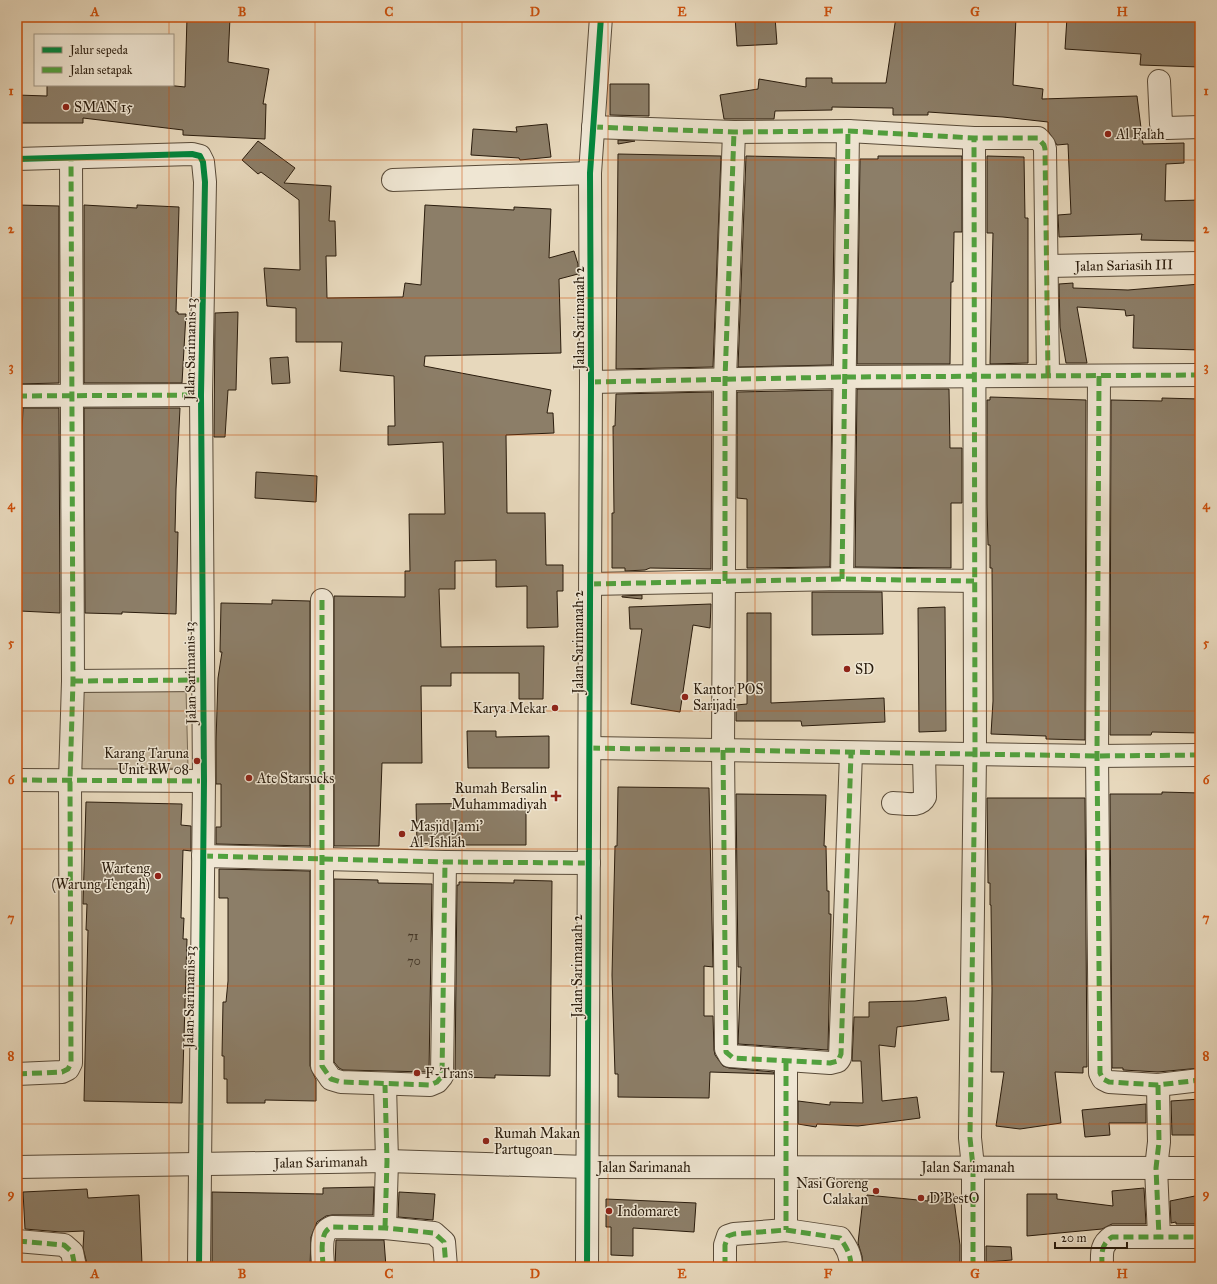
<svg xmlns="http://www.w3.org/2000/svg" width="1217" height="1284" viewBox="0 0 1217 1284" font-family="'IM FELL Great Primer',serif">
	<rect width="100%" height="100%" fill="#e7d8bc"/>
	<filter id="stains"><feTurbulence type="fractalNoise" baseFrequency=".005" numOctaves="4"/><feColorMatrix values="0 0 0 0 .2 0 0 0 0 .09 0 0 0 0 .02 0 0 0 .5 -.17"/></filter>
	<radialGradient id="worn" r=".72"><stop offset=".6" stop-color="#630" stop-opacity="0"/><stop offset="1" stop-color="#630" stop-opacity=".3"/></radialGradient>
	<path fill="#c7b89e" stroke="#786a56" d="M186,688L188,768L81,770L79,690Z"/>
	<g fill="#8c7e68" stroke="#2a1c0d">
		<path d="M187,17H230L228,62L269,69L263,104H266L265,139L183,135V130L83,118V123H17V95L47,96V85H166L185,87Z"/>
		<path d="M735,17H775L777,44L737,46Z"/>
		<path d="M896,17H1016L1013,85L1043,89L1042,99L1137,96L1143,144L1184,143V163L1166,164L1165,201L1200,200V241L1141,240L1142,234L1059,237L1058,215L1071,214L1068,144L1057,145L1048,131V122L1003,117L928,112V115H893V108L832,107V110L775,111L774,119H724L720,95L758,89L759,79L806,87V78H832V83H886Z"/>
		<path d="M1067,17L1200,18V67L1140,65L1141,54L1065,49Z"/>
		<path d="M610,84H649V116L610,115Z"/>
		<path d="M547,124L551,157L520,160L519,158L471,155L473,129L517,132L516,127Z"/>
		<path d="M618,140L635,141L618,144Z"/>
		<path d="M258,141L295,168L284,183L331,186L329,221H335L336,256H326L327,298L403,297L405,283L421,285L425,205L514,210V207L551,209L549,258L574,251L578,264V274L559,279L561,353L425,356L424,366L551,390L547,413H553L554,433L506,435L507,513H545L546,565H563V591H557L558,627L527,628V586L496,587V560L455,561V589H439L441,647L544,646L543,699H519V673H451V686H421L422,763H382L379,846H334V596L405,597V571H410L409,514H445L443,442L388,445V426H395L394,376L340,371L342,342H296V308L267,306L264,268L300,270L299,200L261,172L258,174L242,160Z"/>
		<path d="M618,154L721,156L713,367L616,369Z"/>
		<path d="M746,156L835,158L832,365L738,367Z"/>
		<path d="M878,156H962V232H954V236L953,282H951L950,364H857L860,159H878Z"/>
		<path d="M987,156L1024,157L1025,218H1028V363L990,364L993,233H987Z"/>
		<path d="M17,205L59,206V383L17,384Z"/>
		<path d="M84,205L137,208V205L179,207L176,312H178V314H186L182,383H84Z"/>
		<path d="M1073,283V288L1128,290L1200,284V350L1133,348L1134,315L1126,316L1125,310L1077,307L1087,363H1066L1060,327L1059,284Z"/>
		<path d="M238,312L236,390H228L225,437H214L215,313Z"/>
		<path d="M288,357L290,383L272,384L270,358Z"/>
		<path d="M857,389H949L950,448H962V503H951V568L855,567Z"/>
		<path d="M832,390L830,567L747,568V499L737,498V392Z"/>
		<path d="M712,392L711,569L650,568L645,570L625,571V568H612V513H614L613,426H615L616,394Z"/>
		<path d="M990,397L1086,400L1085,740L1046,739V736L991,734L993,701L992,568H990V545H988L987,504V400H990Z"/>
		<path d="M1162,398L1200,399L1198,471H1200L1199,532L1200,733L1152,732L1151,735H1110L1111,400L1162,401Z"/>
		<path d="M23,408H59L60,613L20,611L21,523L19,522V501Z"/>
		<path d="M84,408H180L176,489L175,532H178L176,614L122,612V614L85,613Z"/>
		<path d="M256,472L317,476L316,502L255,498Z"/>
		<path d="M812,592H882L883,634L812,635Z"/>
		<path d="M642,595V599L622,597V596Z"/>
		<path d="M272,600L310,601V846L216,844V827H221V784H216V741L218,678L222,652H220L221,603L272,604Z"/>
		<path d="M711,604L710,628L693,625L680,712L631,704L642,629H630L629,607Z"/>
		<path d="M945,607L946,731L919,732L918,608Z"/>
		<path d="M747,613H771V703L884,698L885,722L802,726L801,721H736V705L747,704Z"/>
		<path d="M467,731H496V737L549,736V768H468Z"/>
		<path d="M618,787L709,788L713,967L704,966V1016H713L714,1050L715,1055L723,1066L729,1068L774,1072V1074L710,1072L709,1098L618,1097V1074H615L612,975L615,846H617Z"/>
		<path d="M1162,792L1200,793V1068L1158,1072L1123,1070V1068H1112L1110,794H1162Z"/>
		<path d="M736,794L826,795L824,846H826L827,891H829V914H831L828,1050L738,1044L741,967H738Z"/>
		<path d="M987,798H1085L1087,1067H1083V1073L1055,1072L1061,1123L1020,1129L996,1126L1004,1072H991L992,990L991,905H990V883H988Z"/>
		<path d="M86,802L182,804L181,825L191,826V851L183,850L181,918H184L183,939H187L182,1103L84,1101L88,930H86L87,904H83Z"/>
		<path d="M526,803V845H417L416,804Z"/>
		<path d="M219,869L310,871V1066L316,1080V1101L265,1100V1103H227V1079H224V1056H222L223,1002H226L228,981V898H219Z"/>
		<path d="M334,879L378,880V883L432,884L429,1072L343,1070L339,1068L334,1062Z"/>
		<path d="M514,880L552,881L550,1076L495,1075V1078L457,1077V1073H455L457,885H459V882L514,883Z"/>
		<path d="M946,997L949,1020L897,1027L895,1047L879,1045L882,1101L917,1097L920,1118L858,1126L817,1124L816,1127L798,1124V1101L830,1105V1102L863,1103L861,1061H852L854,1017H869V1002L915,1001Z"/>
		<path d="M1200,1099V1135H1172L1171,1101Z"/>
		<path d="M1146,1104V1123H1109L1110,1135L1085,1137L1082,1110Z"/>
		<path d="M374,1187L373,1215H332L326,1216L317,1222L311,1237L310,1267L212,1266V1192L323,1194V1188Z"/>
		<path d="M1144,1188L1146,1224H1112L1102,1229L1027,1236V1194H1057V1199L1113,1206L1112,1191Z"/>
		<path d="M87,1189L88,1198L139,1195L142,1264H87L83,1248L84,1231L61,1232L25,1229L23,1192Z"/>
		<path d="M399,1192L435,1194L433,1220L398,1217Z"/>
		<path d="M953,1193L960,1245V1264L925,1267H863L862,1256L858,1243L863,1199L866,1200L867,1195L928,1201V1196Z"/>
		<path d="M1200,1195V1224H1176V1222L1171,1223L1170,1201Z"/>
		<path d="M606,1199L696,1203L694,1232L633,1228V1256L611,1255V1227H606Z"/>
		<path d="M336,1240H384L386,1267H335Z"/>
		<path d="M986,1246L1011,1247L1012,1260L986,1262Z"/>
	</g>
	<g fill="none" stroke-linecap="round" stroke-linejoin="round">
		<g stroke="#594b39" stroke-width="24">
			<g id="minor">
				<path d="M1159,81L1161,124L1167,128L1200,127"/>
				<path d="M593,127L734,132L848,131L974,138H1038L1044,145L1045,149L1048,375"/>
				<path d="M734,132L725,379L723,750L726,1049L730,1056L830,1063L838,1061L840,1058L851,753"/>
				<path d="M17,159L192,154L200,156L203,162L205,182L201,395L204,781L199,1267"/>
				<path d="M393,180L590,173"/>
				<path d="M1048,266L1200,263"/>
				<path d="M1099,376L1097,756L1100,1073L1103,1079L1109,1082L1158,1085L1200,1080"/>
				<path d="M591,382L843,377L1200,375"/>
				<path d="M17,396L201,395"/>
				<path d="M842,579L848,131"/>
				<path d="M591,584L842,579L974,581"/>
				<path d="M322,600V1066L331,1079L341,1082L430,1085L437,1082L442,1076L445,862"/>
				<path d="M73,681L202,680"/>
				<path d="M590,748L1097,756L1200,755"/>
				<path d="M17,780L204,781"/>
				<path d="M893,803C904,803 920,808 925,797L924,754"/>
				<path d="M203,856L445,862L589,863"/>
				<path d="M786,1061V1230"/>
				<path d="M17,1074L62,1072L68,1069L71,1063L70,781L73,681L71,158"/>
				<path d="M1158,1085L1159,1142L1156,1168L1159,1237"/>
				<path d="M17,1167L387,1161L588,1167L1200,1168"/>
				<path d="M385,1228L387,1161L385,1085"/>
				<path d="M17,1241L64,1245L72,1252L75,1267"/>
				<path d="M323,1267C323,1255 318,1232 332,1227L385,1228L434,1233L444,1242L446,1267"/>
				<path d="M587,1267L591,382L590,173L601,17"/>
				<path d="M725,1267V1245L728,1236L734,1234L786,1230L840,1238C847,1248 851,1255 851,1267"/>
				<path d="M973,1267V1167L970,1138L975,755L974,138"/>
				<path d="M1102,1267C1102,1254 1100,1245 1112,1237H1200"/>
			</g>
		</g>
		<use href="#minor" stroke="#efe6d3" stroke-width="22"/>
		<g stroke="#51a13e" stroke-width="5" stroke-dasharray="10 5" stroke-linecap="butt">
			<path d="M593,127L734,132L848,131L974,138H1038L1044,145L1045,149L1048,375"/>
			<path d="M1099,376L1097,756L1100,1073L1103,1079L1109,1082L1158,1085L1200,1080"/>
			<path d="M591,382L843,377L1200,375"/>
			<path d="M17,396L201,395"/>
			<path d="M842,579L848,131"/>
			<path d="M725,581V379L734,132"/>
			<path d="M591,584L842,579L974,581"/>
			<path d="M322,600V1066L331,1079L341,1082L430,1085L437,1082L442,1076L445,862"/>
			<path d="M73,681L202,680"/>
			<path d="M590,748L1097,756L1200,755"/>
			<path d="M723,750L726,1052L733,1058L830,1063L838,1061L841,1054L851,753"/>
			<path d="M17,780L204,781"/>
			<path d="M203,856L445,862L589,863"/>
			<path d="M786,1061V1230"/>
			<path d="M17,1074L62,1072L68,1069L71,1063L70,781L73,681L71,158"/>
			<path d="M1158,1085L1159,1142L1156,1168L1159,1237"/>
			<path d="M385,1228L387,1161L385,1085"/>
			<path d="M17,1241L64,1245L72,1252L75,1267"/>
			<path d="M323,1267C323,1255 318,1232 332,1227L385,1228L434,1233L444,1242L446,1267"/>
			<path d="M725,1267V1245L728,1236L734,1234L786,1230L840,1238C847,1248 851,1255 851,1267"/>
			<path d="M973,1267V1167L970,1138L975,755L974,138"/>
			<path d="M1102,1267C1102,1254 1100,1245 1112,1237H1200"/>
		</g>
		<g stroke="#efe6d3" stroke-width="8">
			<g id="cycleway">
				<path d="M17,159L192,154L200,156L203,162L205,182L201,395L204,781L199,1267"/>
				<path d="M587,1267L591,382L590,173L601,17"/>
			</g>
		</g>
		<use href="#cycleway" stroke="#00873e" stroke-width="6"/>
	</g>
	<path fill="none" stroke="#cc500c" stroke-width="1" stroke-opacity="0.55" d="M169,17V35M315,17V1267M462,17V1267M608,17V1267M755,17V1267M902,17V1267M1048,17V1267M169,85V1267M17,160H1200M17,298H1200M17,435H1200M17,573H1200M17,711H1200M17,849H1200M17,986H1200M17,1124H1200"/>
	<g fill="#8f2418" stroke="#efe6d3" stroke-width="1.5">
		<circle cx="66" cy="107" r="4"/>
		<circle cx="1108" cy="134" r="4"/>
		<circle cx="847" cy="669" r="4"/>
		<circle cx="685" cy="697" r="4"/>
		<circle cx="555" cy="708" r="4"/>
		<circle cx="197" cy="761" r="4"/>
		<circle cx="249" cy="778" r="4"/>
		<path d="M554 790h4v4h4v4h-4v4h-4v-4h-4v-4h4z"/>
		<circle cx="402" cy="834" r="4"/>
		<circle cx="158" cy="876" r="4"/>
		<circle cx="417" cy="1073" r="4"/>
		<circle cx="486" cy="1141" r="4"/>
		<circle cx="876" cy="1191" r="4"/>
		<circle cx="921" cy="1198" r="4"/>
		<circle cx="609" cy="1211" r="4"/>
	</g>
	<g text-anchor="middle" stroke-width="3" stroke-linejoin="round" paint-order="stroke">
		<g font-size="12" fill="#423424">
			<text x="413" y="940">71</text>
			<text x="414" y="965">70</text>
		</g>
		<g font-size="14" fill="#2a1c0d" stroke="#efe6d3" text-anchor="start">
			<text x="74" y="112">SMAN 15</text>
			<text x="1116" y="139">Al Falah</text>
			<text x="855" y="674">SD</text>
			<text x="693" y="694">Kantor POS<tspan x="693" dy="16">Sarijadi</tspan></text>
			<text x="547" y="713" text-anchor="end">Karya Mekar</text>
			<text x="189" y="758" text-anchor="end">Karang Taruna<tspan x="189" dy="16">Unit RW 08</tspan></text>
			<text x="257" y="783">Ate Starsucks</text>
			<text x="547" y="793" text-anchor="end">Rumah Bersalin<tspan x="547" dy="16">Muhammadiyah</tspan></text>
			<text x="410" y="831">Masjid Jami'<tspan x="410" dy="16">Al-Ishlah</tspan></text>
			<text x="150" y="873" text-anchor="end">Warteng<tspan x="150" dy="16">(Warung Tengah)</tspan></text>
			<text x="425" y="1078">F-Trans</text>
			<text x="494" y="1138">Rumah Makan<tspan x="494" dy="16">Partugoan</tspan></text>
			<text x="868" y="1188" text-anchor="end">Nasi Goreng<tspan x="868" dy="16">Calakan</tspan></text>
			<text x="929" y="1203">D'BestO</text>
			<text x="617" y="1216">Indomaret</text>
		</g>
		<g font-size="14" fill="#2a1c0d" stroke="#efe6d3">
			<text transform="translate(1124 265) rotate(-1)" y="5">Jalan Sariasih III</text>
			<text transform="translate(579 318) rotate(-90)" y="5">Jalan Sarimanah 2</text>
			<text transform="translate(190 349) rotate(-89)" y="5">Jalan Sarimanis 13</text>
			<text transform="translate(578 642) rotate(-90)" y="5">Jalan Sarimanah 2</text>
			<text transform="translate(190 673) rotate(-91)" y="5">Jalan Sarimanis 13</text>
			<text transform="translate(577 966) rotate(-90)" y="5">Jalan Sarimanah 2</text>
			<text transform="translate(189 997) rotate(-89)" y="5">Jalan Sarimanis 13</text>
			<text transform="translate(321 1162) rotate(-1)" y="5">Jalan Sarimanah</text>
			<text x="644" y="1172">Jalan Sarimanah</text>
			<text x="968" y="1172">Jalan Sarimanah</text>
		</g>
	</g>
	<rect width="1217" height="1284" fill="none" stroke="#e7d8bc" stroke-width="44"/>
	<rect x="34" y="34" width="140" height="52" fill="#efe6d3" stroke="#a09584"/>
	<rect x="42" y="47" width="20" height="6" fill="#00873e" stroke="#a09584"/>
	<text x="70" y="54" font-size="12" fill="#2a1c0d">Jalur sepeda</text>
	<rect x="42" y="67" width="20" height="6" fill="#51a13e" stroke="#a09584"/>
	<text x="70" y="74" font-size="12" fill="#2a1c0d">Jalan setapak</text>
	<path d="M1055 1242v6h72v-6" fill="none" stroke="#2a1c0d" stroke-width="2"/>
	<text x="1061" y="1242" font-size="12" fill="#2a1c0d" stroke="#efe6d3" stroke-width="3" paint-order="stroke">20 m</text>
	<rect x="22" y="22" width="1173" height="1240" fill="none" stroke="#cc500c" stroke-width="1.5"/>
	<g font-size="13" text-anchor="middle" font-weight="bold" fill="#cc500c">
		<text x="95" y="16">A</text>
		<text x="242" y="16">B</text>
		<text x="389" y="16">C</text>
		<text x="535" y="16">D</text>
		<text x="682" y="16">E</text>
		<text x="828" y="16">F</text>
		<text x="975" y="16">G</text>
		<text x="1122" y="16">H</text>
		<text x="11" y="95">1</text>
		<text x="1206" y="95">1</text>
		<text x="11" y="233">2</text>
		<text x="1206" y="233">2</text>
		<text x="11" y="371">3</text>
		<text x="1206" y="371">3</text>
		<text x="11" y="509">4</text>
		<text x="1206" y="509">4</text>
		<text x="11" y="647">5</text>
		<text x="1206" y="647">5</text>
		<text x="11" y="784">6</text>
		<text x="1206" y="784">6</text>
		<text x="11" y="922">7</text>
		<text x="1206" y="922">7</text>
		<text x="11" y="1060">8</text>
		<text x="1206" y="1060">8</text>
		<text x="11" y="1198">9</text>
		<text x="1206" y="1198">9</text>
		<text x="95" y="1278">A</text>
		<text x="242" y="1278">B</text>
		<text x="389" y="1278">C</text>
		<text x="535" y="1278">D</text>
		<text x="682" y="1278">E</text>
		<text x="828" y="1278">F</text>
		<text x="975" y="1278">G</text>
		<text x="1122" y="1278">H</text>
	</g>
	<rect width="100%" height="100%" filter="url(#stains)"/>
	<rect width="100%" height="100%" fill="url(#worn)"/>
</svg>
